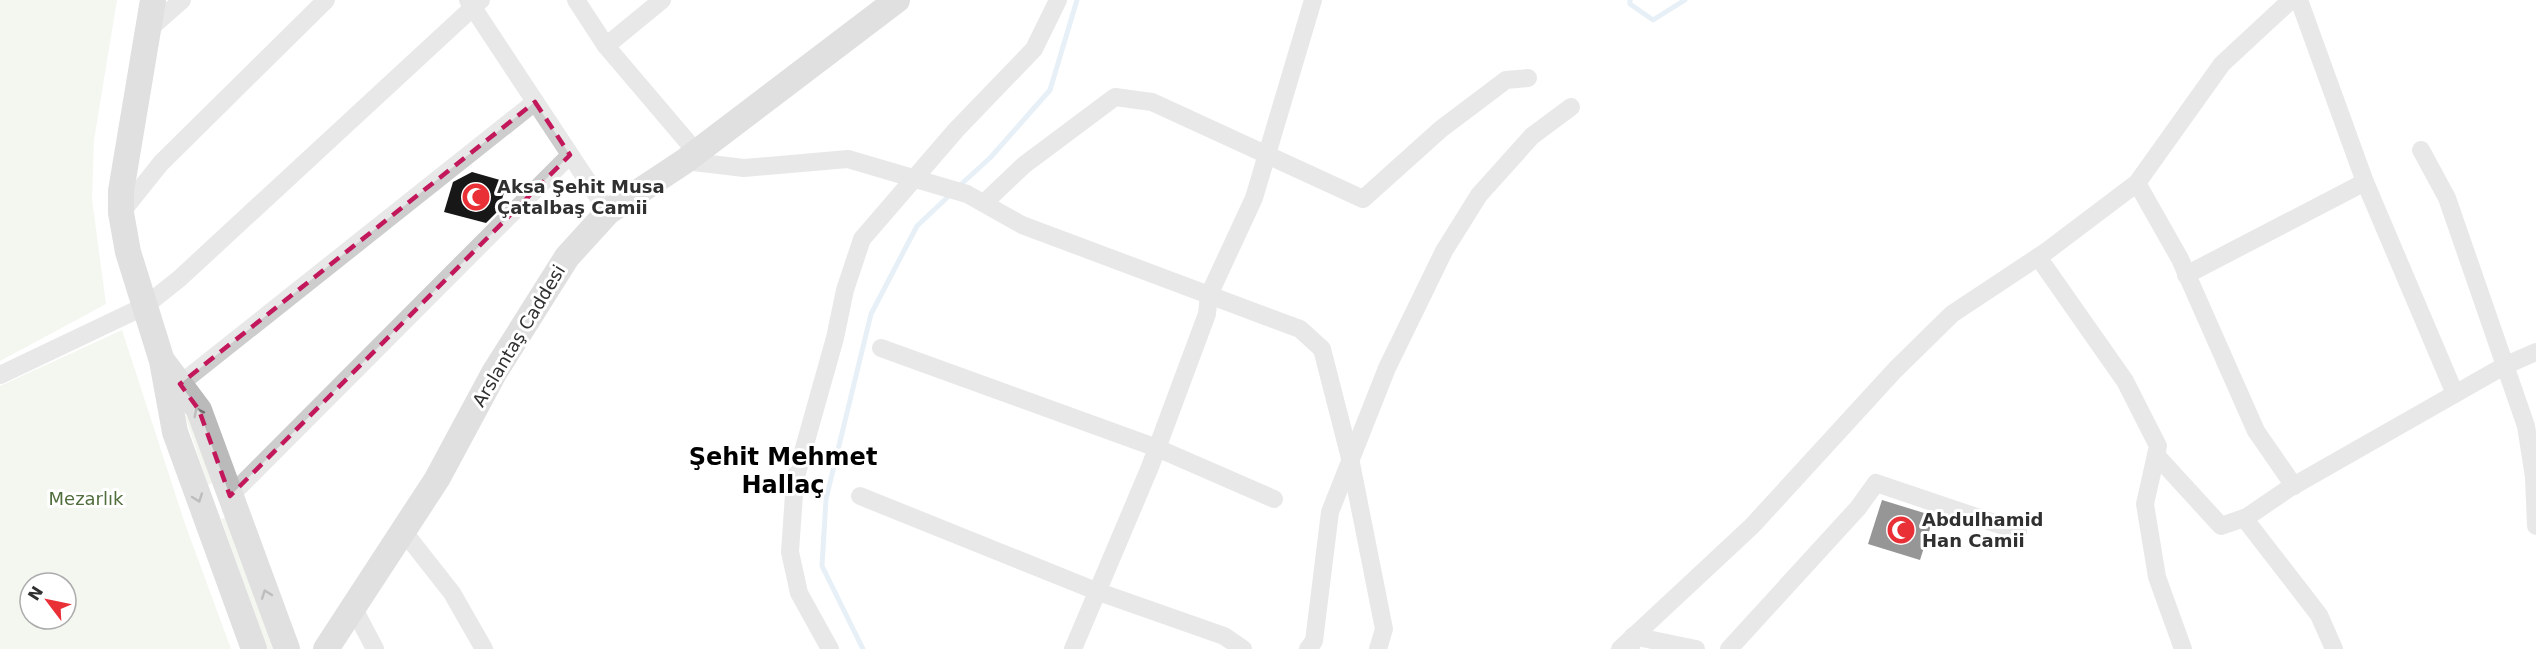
<svg xmlns="http://www.w3.org/2000/svg" width="2536" height="649" viewBox="0 0 2536 649" font-family="'DejaVu Sans',sans-serif">
	<rect width="100%" height="100%" fill="#fff"/>
	<g fill="#e5edde" fill-rule="evenodd">
		<path d="M0,0H117L94,140L92,199L106,304L0,361Z"/>
		<path d="M122,330L185,524L231,649H0V386ZM30,583H66V619H30Z"/>
		<path d="M191,414L214,482L208,485L185,416Z"/>
		<path d="M227,517L273,649H267L221,519Z"/>
	</g>
	<g fill="none" stroke-linecap="round" stroke-linejoin="round">
		<g stroke="#cadeed" stroke-width="5">
			<path d="M1630,0V4L1653,20L1685,0"/>
			<path d="M957,188L991,157L1050,90L1077,0"/>
			<path d="M863,649L822,566L826,499L871,314L917,226L951,194"/>
		</g>
	</g>
	<g fill="#171717">
		<path d="M472,172L507,182L499,210L486,223L444,212L453,182Z"/>
		<path d="M1882,500L1934,516L1920,560L1868,544Z"/>
	</g>
	<g fill="none" stroke-linecap="round" stroke-linejoin="round">
		<g stroke="#cdcdcd" stroke-width="18">
			<path d="M468,0L608,212"/>
			<path d="M576,0L606,46L697,153"/>
			<path d="M147,31L182,0"/>
			<path d="M606,46L662,0"/>
			<path d="M2421,150L2447,198L2526,426L2534,477L2536,526"/>
			<path d="M685,161L744,168L848,159L967,194L1022,225L1300,329L1322,349L1350,458L1384,629L1378,649"/>
			<path d="M2365,182L2455,394"/>
			<path d="M2137,183L2180,259L2256,431L2294,486"/>
			<path d="M984,203L1024,165L1115,97L1152,102L1363,199L1441,129L1506,80L1528,78"/>
			<path d="M121,213L161,163L326,0"/>
			<path d="M2038,257L2125,381L2158,446L2145,504L2157,577L2183,649"/>
			<path d="M2186,275L2365,182L2299,0"/>
			<path d="M881,348L1157,448L1274,499"/>
			<path d="M0,375L145,306L179,279L481,0"/>
			<path d="M180,384L535,102"/>
			<path d="M2156,455L2221,526L2247,517L2288,489L2504,366L2536,352"/>
			<path d="M230,496L570,155"/>
			<path d="M860,496L1096,591L1224,636L1243,649"/>
			<path d="M2244,518L2319,615L2334,649"/>
			<path d="M404,532L452,593L484,649"/>
			<path d="M353,607L375,649"/>
			<path d="M1632,644L1633,636L1696,649"/>
			<path d="M830,649L799,593L790,552L795,480L835,338L845,290L862,239L956,130L1034,49L1058,0"/>
			<path d="M1073,649L1150,467L1207,314L1209,295L1254,198L1313,0"/>
			<path d="M1308,649L1314,641L1330,512L1387,368L1444,251L1479,195L1532,136L1571,107"/>
			<path d="M1620,649L1752,526L1895,370L1952,314L2047,251L2137,183L2222,64L2291,0"/>
			<path d="M1729,649L1858,508L1876,483L2018,531"/>
		</g>
		<g stroke="#bababa" stroke-width="26">
			<path d="M153,0L121,191V213L128,252L162,361L175,432L254,649"/>
			<path d="M164,363L199,410L287,649"/>
			<path d="M326,649L437,479L494,373L567,257L608,212L685,161L897,0"/>
		</g>
	</g>
	<defs><path id="oneway-chevron" d="M-2-3.5L2.5 0L-2 3.5" fill="none" stroke-width="1.6" stroke-linecap="round" stroke-linejoin="round" transform="scale(1.5)"/></defs>
	<g stroke="#6e6e6e">
		<use href="#oneway-chevron" transform="translate(198 412) rotate(-117)"/>
		<use href="#oneway-chevron" transform="translate(198 498) rotate(70)"/>
		<use href="#oneway-chevron" transform="translate(266 594) rotate(-110)"/>
	</g>
	<path d="M0 0H2536V649H0ZM535,102L570,155L230,496L199,410L180,384Z" fill="#fff" fill-opacity=".55" fill-rule="evenodd"/>
	<path fill="none" stroke="#c2185b" stroke-width="4.5" stroke-dasharray="12 8" stroke-linejoin="round" d="M535,102L570,155L230,496L199,410L180,384Z"/>
	<defs>
		<g id="mosque-disc" transform="scale(1.5)"><circle r="9.5" fill="#e83036" stroke="#fff"/><path d="M3.5-4.9A6 6 0 1 0 3.5 4.9A5 5 0 1 1 3.5-4.9Z" fill="#fff"/></g>
	</defs>
	<g fill-rule="evenodd">
		<use href="#mosque-disc" x="476" y="197"/>
		<use href="#mosque-disc" x="1901" y="530"/>
	</g>
	<g text-anchor="middle" stroke-width="6" stroke-linejoin="round" paint-order="stroke">
		<g font-size="18" font-weight="bold" fill="#303030" stroke="#fff" text-anchor="start">
			<text x="497" y="193">Aksa Şehit Musa<tspan x="497" dy="21">Çatalbaş Camii</tspan></text>
			<text x="1922" y="526">Abdulhamid<tspan x="1922" dy="21">Han Camii</tspan></text>
		</g>
		<g font-size="18" fill="#303030" stroke="#fff">
			<text transform="translate(519 336) rotate(-59)" y="6">Arslantaş Caddesi</text>
		</g>
		<g font-size="18" fill="#506d3c" stroke="#fff">
			<text x="86" y="505">Mezarlık</text>
		</g>
		<g font-size="24" font-weight="bold" fill="#000" stroke="#fff">
			<text x="783" y="465">Şehit Mehmet<tspan x="783" dy="28">Hallaç</tspan></text>
		</g>
	</g>
	<g transform="translate(48 601) rotate(302)"><circle r="28" fill="#ffffff" stroke="#acacac" stroke-width="1.5"/>
	<path d="M0-4.5L10 22L0 15L-10 22Z" fill="#e83036"/>
	<text y="-9" font-size="16" font-weight="bold" text-anchor="middle" fill="#303030">N</text>
	</g>
</svg>
